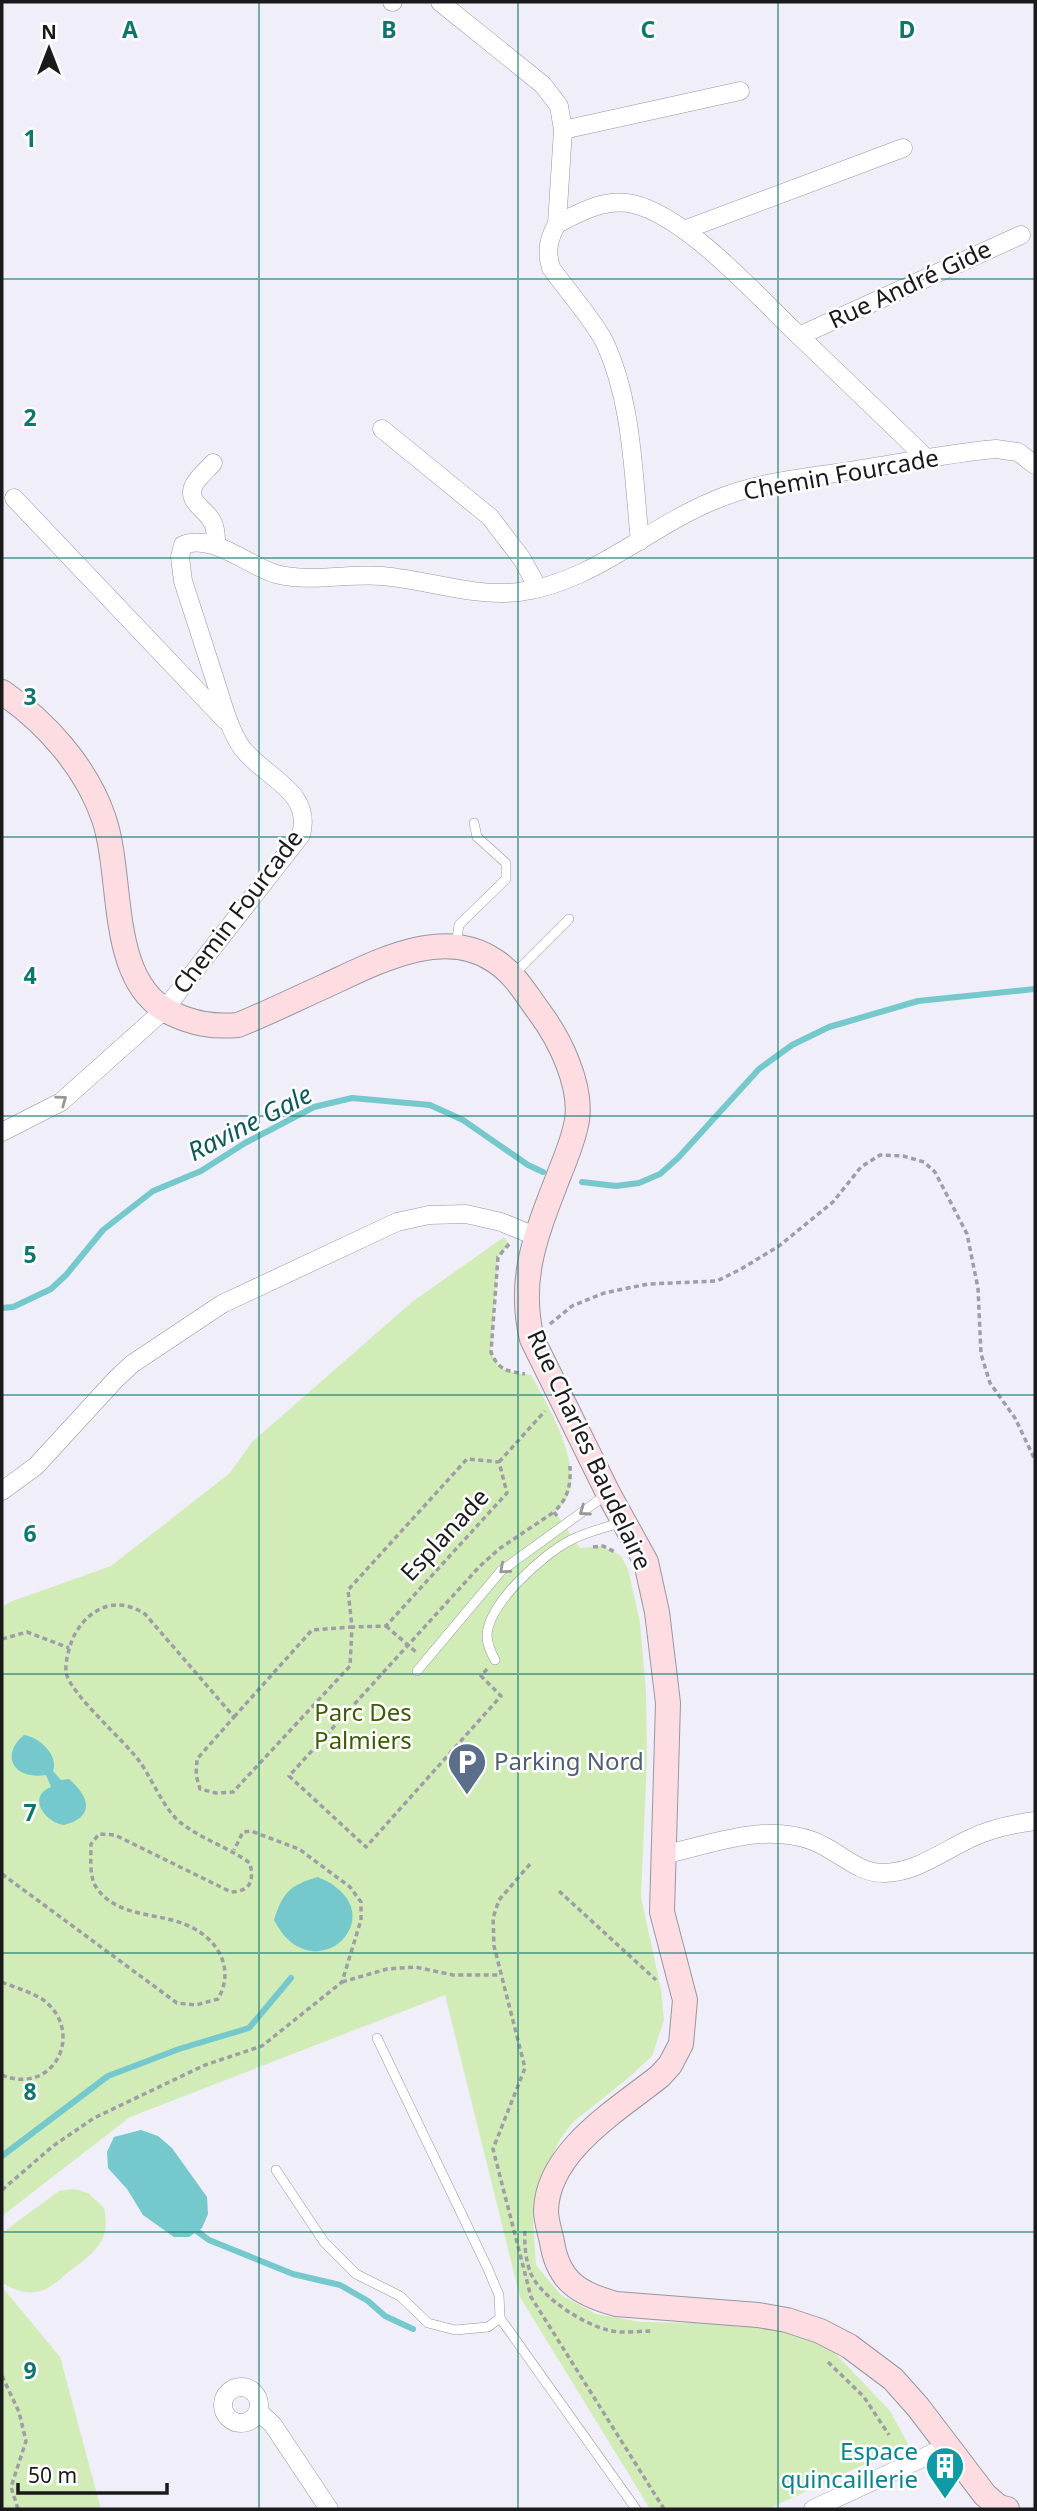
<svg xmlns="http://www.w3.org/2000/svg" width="1037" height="2511" viewBox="0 0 1037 2511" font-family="'Noto Sans',sans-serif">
	<rect width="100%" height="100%" fill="#efeef9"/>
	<g fill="#d2ecb7">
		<path d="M504,1237L509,1244L498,1257L491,1352C499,1373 511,1372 531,1375C548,1406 584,1465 566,1500C564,1504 558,1508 555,1512L580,1548L603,1546L621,1556L628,1569L640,1623L646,1692L647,1758L641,1897L661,1989L664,2020L652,2056L627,2079L573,2122L560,2139L538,2186L533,2220L536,2265L561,2295L596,2314L641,2322L749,2324L798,2333L836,2354L890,2411L908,2444L768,2509H650L520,2297L445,1995L130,2117L2,2216V1607L10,1602L111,1566L230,1473L252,1442L412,1302Z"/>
		<path d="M74,2189L88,2193L104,2208C112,2243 92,2254 67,2273C59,2280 51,2288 40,2291C27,2295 15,2290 4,2284L2,2281V2233L59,2191Z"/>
		<path d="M2,2287L60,2357L101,2509H2Z"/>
	</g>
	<g fill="#75c8cb">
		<path d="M24,1735C39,1737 59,1755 53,1771L61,1780L69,1779C89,1796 96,1817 64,1825C44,1822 27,1796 51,1787L46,1775C13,1780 0,1755 24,1735Z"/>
		<path d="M318,1877C324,1880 332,1883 337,1888C385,1926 310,1990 274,1920C283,1892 290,1885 318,1877Z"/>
		<path d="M141,2130L158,2136L172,2148L207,2197L208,2214L202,2228L189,2237H174L143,2215L127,2189L108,2168L107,2152L114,2137Z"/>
	</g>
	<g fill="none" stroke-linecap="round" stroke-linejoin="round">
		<g stroke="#75c8cb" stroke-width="6">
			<path d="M582,1182L616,1186L639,1183L660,1174L678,1158L759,1069L792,1045L829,1027L918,1001L1035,989"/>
			<path d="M2,1308L13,1307L51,1289L66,1275L103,1230L153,1191L201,1171L245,1143L314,1107L352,1098L430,1105L463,1120L528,1165L543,1172"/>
			<path d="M2,2156L108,2076L179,2049L249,2028L291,1978"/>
			<path d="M194,2229L209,2240L293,2274L340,2285L368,2301L385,2316L413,2329"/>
		</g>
		<g stroke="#9897a1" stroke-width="10">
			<g id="lane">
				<path d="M456,945L459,925L506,879V863L477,837L474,823"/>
				<path d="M514,974L569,919"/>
				<path d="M495,1660C491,1652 487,1645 487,1635C489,1603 543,1554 571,1540C586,1532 605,1528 622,1522"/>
				<path d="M417,1671L501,1571L607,1494"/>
				<path d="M276,2170L324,2242L356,2274L400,2296L428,2323L455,2330L488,2327L500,2318L499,2295L488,2269L377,2038"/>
				<path d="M500,2318L636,2509"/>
			</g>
		</g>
		<g stroke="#9897a1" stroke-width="19">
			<g id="street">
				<path d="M392,2H393"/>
				<path d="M440,2L543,85L559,106L563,130L557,224C548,239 546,252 551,268C566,289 595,322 605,343C633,404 633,476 640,541"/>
				<path d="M563,130L740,91"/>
				<path d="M557,224C580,212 605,198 633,204C685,216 753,291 792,329C837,372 882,415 927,459"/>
				<path d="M684,230L903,148"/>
				<path d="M799,336L1021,235"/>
				<path d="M382,429L490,517L522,559L538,588"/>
				<path d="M213,463C207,470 198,477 194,485C186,500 203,508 210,518C216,526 216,536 216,545"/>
				<path d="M14,498L225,720"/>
				<path d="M2,1132L61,1102L164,1010L301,835C313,791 265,778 242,748C229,729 223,705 216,683C205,649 194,615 183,581L180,557L183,545C213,533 248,566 276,574C311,583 347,573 382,576C429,580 471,597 519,592C592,583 648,527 715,500C759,481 808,478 855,470C902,463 949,453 996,449L1018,452L1035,465"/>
				<path d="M2,1491L36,1466L116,1379L132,1364L222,1304L397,1222L429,1215L466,1214L501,1222L535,1236"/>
				<path d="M662,1855C711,1845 763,1822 813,1841C838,1850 857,1874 885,1873C916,1872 942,1852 969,1839C990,1829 1012,1824 1035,1821"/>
				<circle cx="241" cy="2405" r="18"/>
				<path d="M258,2411L273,2425L329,2509"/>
				<path d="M813,2509L948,2446"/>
			</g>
		</g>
		<g stroke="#9897a1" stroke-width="26">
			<path id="secondary" d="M2,692C46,722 87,768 104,819C124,879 107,982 171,1013C194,1024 213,1027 238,1025C268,1013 296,999 325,986C375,963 443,925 495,961C515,974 526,994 540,1013C560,1040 582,1085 577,1120C574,1139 566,1157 559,1175C537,1232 517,1278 532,1339L608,1493L646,1562L657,1612L668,1703L662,1912L685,2000L681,2044L670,2065L660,2076C619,2109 547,2151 546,2211C546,2221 550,2232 552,2242C558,2281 579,2294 616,2304L758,2315L787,2320L820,2331L849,2346L893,2379L918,2407L985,2495L999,2507L1007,2509"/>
		</g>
		<g stroke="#9f9ea6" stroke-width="3.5" stroke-dasharray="5 3.5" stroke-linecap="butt">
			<path d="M509,1244L498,1257L491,1352C498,1370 507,1371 525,1374"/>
			<path d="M550,1324L572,1306L604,1293L648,1284L717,1281L741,1269L779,1246L833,1202L861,1167L880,1155L903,1156L924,1162L935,1172L967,1234L978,1288L981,1354L990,1383L1015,1418L1035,1460"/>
			<path d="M499,1462L545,1411"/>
			<path d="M557,1516L554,1512C568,1498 571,1486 570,1466"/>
			<path d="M593,1547L603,1546L615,1552"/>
			<path d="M386,1626L416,1652"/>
			<path d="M2,1639L27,1632L69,1648"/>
			<path d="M487,1669L481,1676L501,1696L366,1847L289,1776L480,1566L499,1549L554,1512"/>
			<path d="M234,1717L312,1630L352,1627L348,1590L467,1459L499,1462L507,1493L386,1626L352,1627L350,1666L233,1792L216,1793L200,1789L196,1775L197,1759L234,1717"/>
			<path d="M530,1864L499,1900L493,1918L494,1946L525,2068L493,2149L531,2297L664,2509"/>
			<path d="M2,1874L177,2003L196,2005L218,1999C234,1971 221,1943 193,1928C162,1911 118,1920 96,1887C89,1876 91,1857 91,1844L99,1834L115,1835L231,1892C251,1891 254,1881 250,1863C228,1847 203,1840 181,1823C165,1811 152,1779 140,1762C125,1741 69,1693 66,1672C65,1662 69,1649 72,1640C77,1629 85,1618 95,1612C111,1601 130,1604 145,1614L234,1717"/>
			<path d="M559,1891L656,1980"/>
			<path d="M2,1982C15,1988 36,1993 47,2003C84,2036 52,2096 2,2075"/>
			<path d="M342,1982L387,1969L415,1967L453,1975H500"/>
			<path d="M2,2190L53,2146L94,2118L205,2065L262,2046L342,1982L361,1920V1902L350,1887L299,1849L251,1831L243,1832L234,1850"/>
			<path d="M525,2231C524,2244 526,2262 531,2274C542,2298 583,2324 608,2330C621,2334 638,2331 652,2331"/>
			<path d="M828,2362L864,2397L889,2435"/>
			<path d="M2,2376L19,2412L26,2441L11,2487L18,2509"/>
		</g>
		<use href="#lane" stroke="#fff" stroke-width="9"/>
		<use href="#street" stroke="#fff" stroke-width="18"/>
		<use href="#secondary" stroke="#fddce2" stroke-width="24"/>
	</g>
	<defs><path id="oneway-chevron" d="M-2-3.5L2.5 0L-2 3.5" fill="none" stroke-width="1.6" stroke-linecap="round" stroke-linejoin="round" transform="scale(1.75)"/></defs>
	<g stroke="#989899">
		<use href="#oneway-chevron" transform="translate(62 1100) rotate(-36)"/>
		<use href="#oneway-chevron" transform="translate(584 1511) rotate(145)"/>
		<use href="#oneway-chevron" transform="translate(504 1569) rotate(139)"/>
	</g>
	<path fill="none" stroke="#0f766e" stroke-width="2" stroke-opacity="0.55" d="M259,2V2509M518,2V2509M778,2V2509M2,279H1035M2,558H1035M2,837H1035M2,1116H1035M2,1395H1035M2,1674H1035M2,1953H1035M2,2232H1035"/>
	<defs>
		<g id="parking-pin" transform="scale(2.0125)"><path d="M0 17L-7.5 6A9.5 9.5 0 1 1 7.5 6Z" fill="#5c6f8a" stroke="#fff"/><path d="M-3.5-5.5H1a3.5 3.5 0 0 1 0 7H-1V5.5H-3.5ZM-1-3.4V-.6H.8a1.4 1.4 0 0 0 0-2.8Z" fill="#fff"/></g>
		<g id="building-pin" transform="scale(2.0125)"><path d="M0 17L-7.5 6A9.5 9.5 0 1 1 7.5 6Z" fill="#0f9aa8" stroke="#fff"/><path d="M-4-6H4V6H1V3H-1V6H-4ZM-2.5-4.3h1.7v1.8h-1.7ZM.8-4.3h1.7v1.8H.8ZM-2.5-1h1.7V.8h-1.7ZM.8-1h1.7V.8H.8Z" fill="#fff"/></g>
	</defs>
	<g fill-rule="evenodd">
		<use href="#parking-pin" x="467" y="1762"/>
		<use href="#building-pin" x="945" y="2466"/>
	</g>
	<g text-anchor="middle" stroke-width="5" stroke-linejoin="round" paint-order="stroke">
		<g font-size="24" fill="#1a1a1d" stroke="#fff">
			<text transform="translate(910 285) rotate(-25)" y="8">Rue André Gide</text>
			<text transform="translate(841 475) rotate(-10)" y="8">Chemin Fourcade</text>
			<text transform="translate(238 912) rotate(-53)" y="8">Chemin Fourcade</text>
			<text transform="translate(589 1450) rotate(65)" y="8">Rue Charles Baudelaire</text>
			<text transform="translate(445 1535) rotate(-47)" y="8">Esplanade</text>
		</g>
		<g font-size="24" fill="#3e5c06" stroke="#fff">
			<text x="363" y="1721">Parc Des<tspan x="363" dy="28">Palmiers</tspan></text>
		</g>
		<g font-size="24" fill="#4e5e75" stroke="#fff" text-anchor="start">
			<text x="494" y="1770">Parking Nord</text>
		</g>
		<g font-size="24" fill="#0d838f" stroke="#fff" text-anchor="end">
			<text x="918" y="2460">Espace<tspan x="918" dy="28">quincaillerie</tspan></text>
		</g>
		<g font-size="26" font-style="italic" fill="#0f595b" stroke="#fff">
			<text transform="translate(250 1123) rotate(-27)" y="9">Ravine Gale</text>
		</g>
	</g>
	<g font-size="23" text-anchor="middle" font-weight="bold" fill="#0f766e" stroke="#fff" stroke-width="5" stroke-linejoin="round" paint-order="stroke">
		<text x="130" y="38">A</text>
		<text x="389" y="38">B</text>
		<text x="648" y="38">C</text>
		<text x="907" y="38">D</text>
		<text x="30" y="147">1</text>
		<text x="30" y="426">2</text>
		<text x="30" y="705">3</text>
		<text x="30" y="984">4</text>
		<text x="30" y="1263">5</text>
		<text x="30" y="1542">6</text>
		<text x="30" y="1821">7</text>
		<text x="30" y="2100">8</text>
		<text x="30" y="2379">9</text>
	</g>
	<rect width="1037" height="2511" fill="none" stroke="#1a1a1d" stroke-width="7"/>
	<g transform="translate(49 49)" stroke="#ffffff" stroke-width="5" paint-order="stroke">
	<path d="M0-5L12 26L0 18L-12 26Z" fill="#1a1a1d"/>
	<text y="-10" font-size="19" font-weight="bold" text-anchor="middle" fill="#1a1a1d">N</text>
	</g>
	<path d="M18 2483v10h149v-10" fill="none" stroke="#1a1a1d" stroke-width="3.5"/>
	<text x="28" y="2483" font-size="21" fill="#1a1a1d" stroke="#ffffff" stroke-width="5" paint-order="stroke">50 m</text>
</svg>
